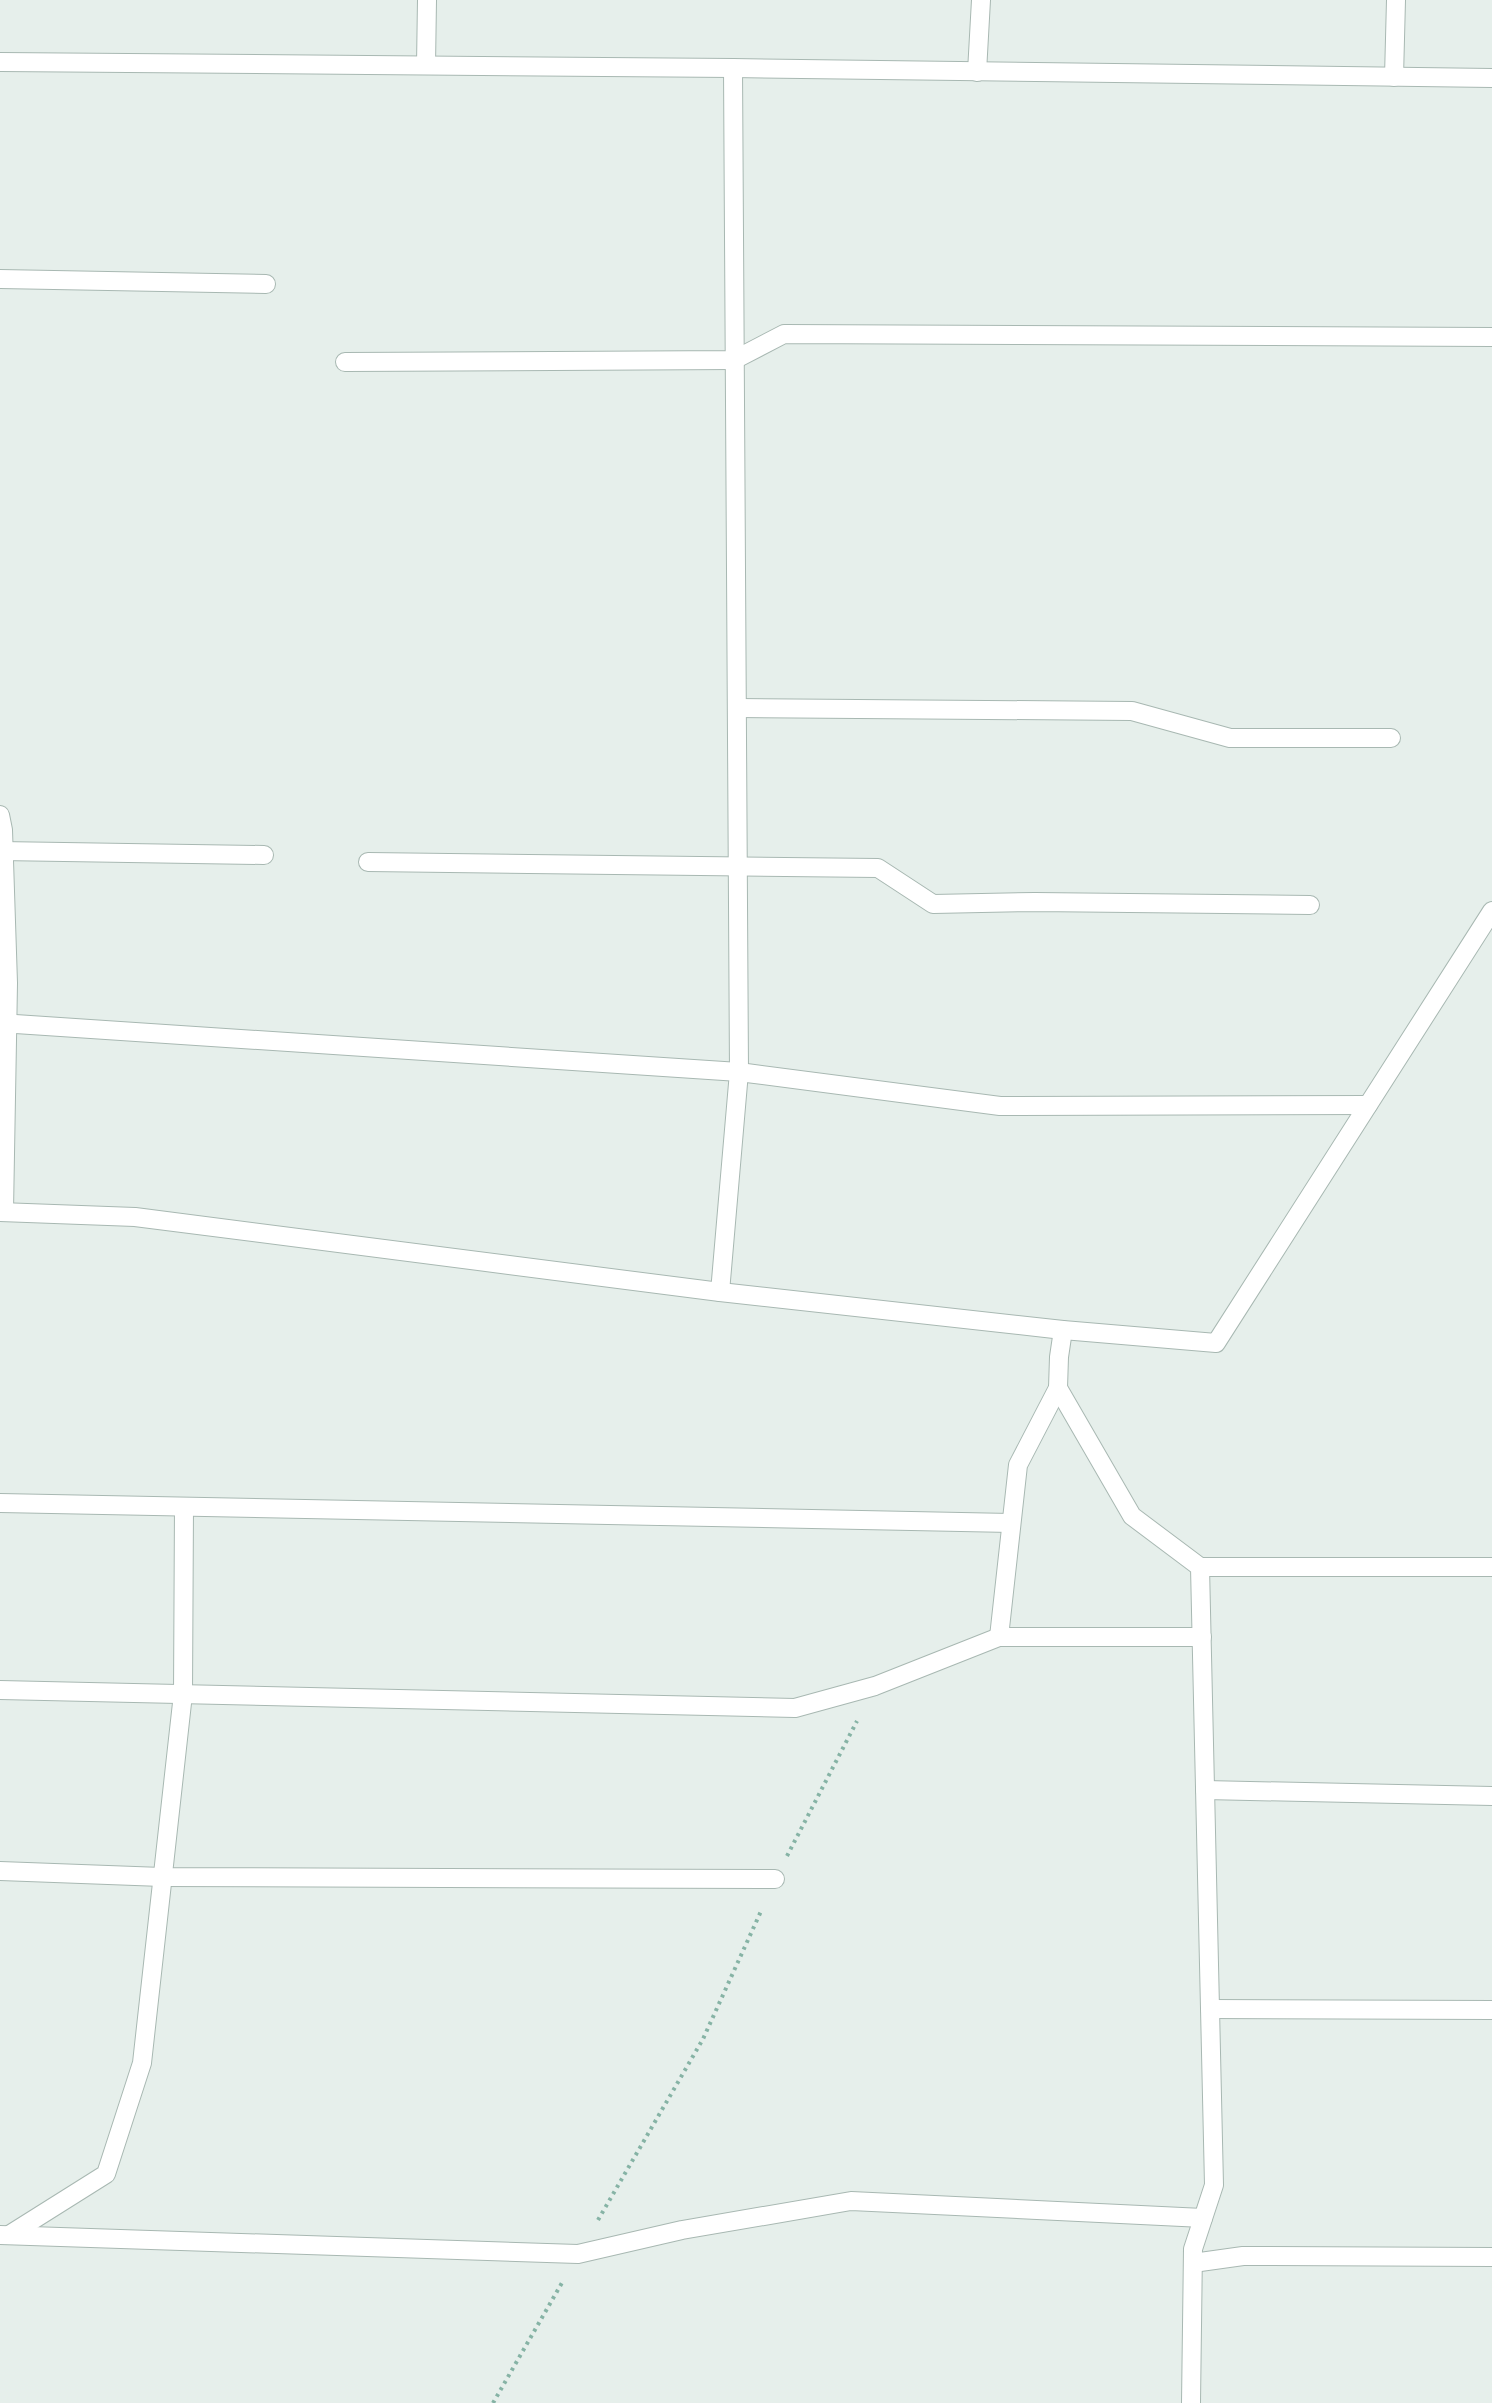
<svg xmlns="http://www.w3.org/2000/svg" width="1492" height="2403" viewBox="0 0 1492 2403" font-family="Quicksand,sans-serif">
	<rect width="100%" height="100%" fill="#e6efeb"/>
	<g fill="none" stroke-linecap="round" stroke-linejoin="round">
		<g stroke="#a8b8b2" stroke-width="20">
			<g id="minor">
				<path d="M0,62L733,68L1492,78"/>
				<path d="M426,65L427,0"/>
				<path d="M977,72L981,0"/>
				<path d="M1394,77L1396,0"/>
				<path d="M0,279L266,284"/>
				<path d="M345,362L734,360L784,334L1492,337"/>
				<path d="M737,708L1132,711L1230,738H1391"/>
				<path d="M0,815L3,830L8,983L4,1211"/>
				<path d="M0,851L264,855"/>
				<path d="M368,862L878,868L933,904L1035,902L1310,905"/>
				<path d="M0,1023L739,1072L1000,1106L1368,1105"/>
				<path d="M0,1212L135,1217L720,1292L1063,1330L1216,1343L1492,911"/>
				<path d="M720,1292L739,1072L733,68"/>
				<path d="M1063,1330L1059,1357L1058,1388L1132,1516L1200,1567L1214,2185L1193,2249L1191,2403"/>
				<path d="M0,1503L1011,1523"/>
				<path d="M1200,1567H1492"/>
				<path d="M999,1637L1018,1465L1058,1388"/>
				<path d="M0,1690L795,1708L875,1686L999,1637H1202"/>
				<path d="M1205,1790L1492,1796"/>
				<path d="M0,1871L162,1877L775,1879"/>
				<path d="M1210,2009L1492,2010"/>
				<path d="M0,2235L578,2254L682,2230L851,2201L1203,2218"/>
				<path d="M9,2235L106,2174L142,2063L183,1694L184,1507"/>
				<path d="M1193,2263L1243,2256L1492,2257"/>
			</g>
		</g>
		<g stroke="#86b3a5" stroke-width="4" stroke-dasharray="3 4.5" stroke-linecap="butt">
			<path d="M787,1856L857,1721"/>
			<path d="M598,2220L703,2039L762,1909"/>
			<path d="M493,2403L563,2281"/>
		</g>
		<use href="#minor" stroke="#fff" stroke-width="18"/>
	</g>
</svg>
